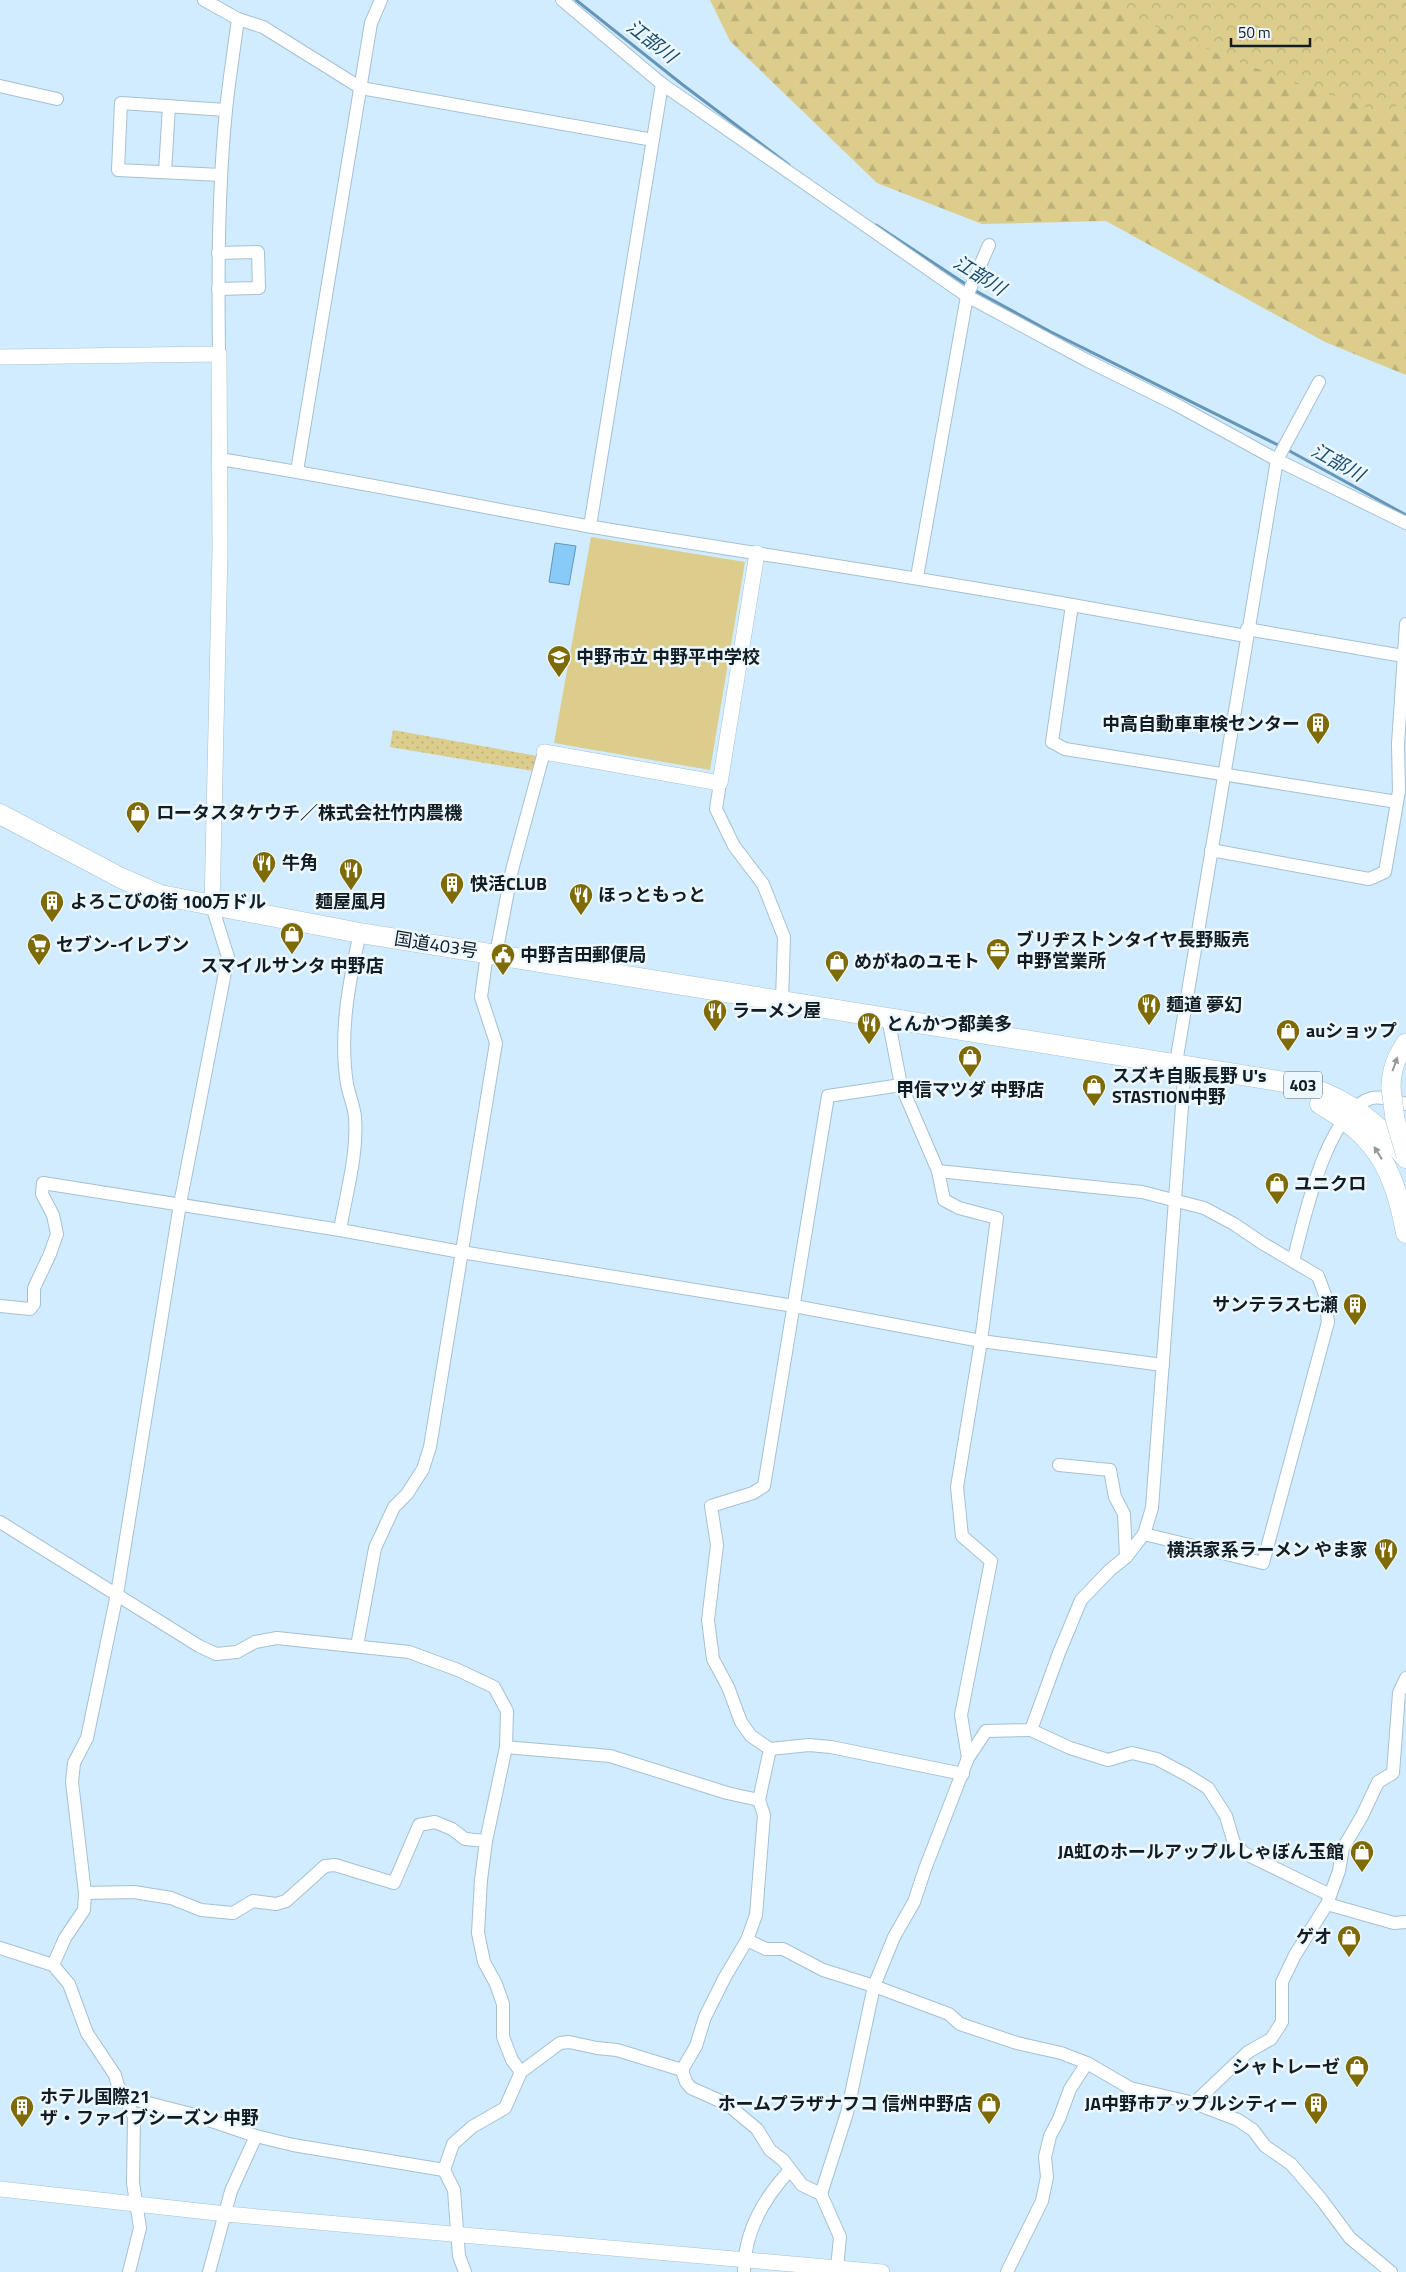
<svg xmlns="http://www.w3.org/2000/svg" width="1406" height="2272" viewBox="0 0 1406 2272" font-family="'Titillium Web','Noto Sans JP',sans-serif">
	<defs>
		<pattern id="grass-dots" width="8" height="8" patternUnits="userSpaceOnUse" patternTransform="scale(1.25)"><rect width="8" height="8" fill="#dccd8c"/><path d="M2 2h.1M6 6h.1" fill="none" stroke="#bcaf78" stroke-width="1.8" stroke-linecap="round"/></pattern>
		<pattern id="forest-firs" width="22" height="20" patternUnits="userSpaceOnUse" patternTransform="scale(1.25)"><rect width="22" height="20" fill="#dccd8c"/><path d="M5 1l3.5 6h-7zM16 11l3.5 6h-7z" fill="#bcaf78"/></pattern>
		<pattern id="park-crowns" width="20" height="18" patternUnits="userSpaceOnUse" patternTransform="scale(1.25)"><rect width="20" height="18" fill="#dccd8c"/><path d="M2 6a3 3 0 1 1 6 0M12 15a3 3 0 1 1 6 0" fill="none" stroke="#bcaf78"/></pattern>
	</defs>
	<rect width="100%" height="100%" fill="#d1ecfe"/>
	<path fill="url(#grass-dots)" d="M393,730L543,757L539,772L390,747Z"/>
	<path fill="url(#forest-firs)" d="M710,0H1406V375L1325,342L1106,221L982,224L877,183L730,41Z"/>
	<path fill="url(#park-crowns)" d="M1117,0H1406V101L1382,113L1230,59L1123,12Z"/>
	<path fill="#dccd8c" d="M591,537L745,562L710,770L554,743Z"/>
	<path fill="#88cbf8" stroke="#6596b8" d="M555,543L576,546L569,585L549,582Z"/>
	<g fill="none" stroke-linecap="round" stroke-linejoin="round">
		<g stroke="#6596b8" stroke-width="3">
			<path d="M576,0L683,85L789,165"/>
			<path d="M876,225L967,285"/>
			<path d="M974,290L1051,332L1280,446"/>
			<path d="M1286,449L1406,515"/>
		</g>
		<g stroke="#a6c0d1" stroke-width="14">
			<g id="minor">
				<path d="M204,0L238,19L263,27L361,88L653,140"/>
				<path d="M562,0L662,84L967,296L1088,361L1175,404L1277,460L1406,523"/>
				<path d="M0,86L57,99"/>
				<path d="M165,172L169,106"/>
				<path d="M221,175L118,170L121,103L226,110"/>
				<path d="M218,253L258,252L259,288L218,289"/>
				<path d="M219,354C218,272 218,191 226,110C229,80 234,49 238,19"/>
				<path d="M219,459C342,478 464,504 587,526C749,553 911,576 1072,605L1052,742L1065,749L1397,802"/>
				<path d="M297,471L371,23L381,0"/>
				<path d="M590,526L662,84"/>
				<path d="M917,577L967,296L989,245"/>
				<path d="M1072,605L1246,636"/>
				<path d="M1247,629L1403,656"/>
				<path d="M720,783L716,809L734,846L763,884L784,937L782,1001"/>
				<path d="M1211,850L1369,879L1385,872L1399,791L1398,744L1406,624"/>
				<path d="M496,954L512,870L544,752"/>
				<path d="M888,1018L901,1085L938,1171L944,1200L959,1208L997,1218L981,1341L957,1487L962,1536L991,1561L961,1715L968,1758"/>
				<path d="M1176,1063L1277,460L1319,382"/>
				<path d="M938,1171L1142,1192L1204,1208L1234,1224L1262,1243L1318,1276L1325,1295L1328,1322L1263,1563L1144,1534"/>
				<path d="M340,1230C346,1194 358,1154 355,1117C354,1106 349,1095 347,1084C339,1033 349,982 360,933"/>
				<path d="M1293,1261C1304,1221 1326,1110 1372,1098C1382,1096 1396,1101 1406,1104"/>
				<path d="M0,1306L30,1309L34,1304V1288L50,1254L57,1234L53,1215L42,1194L43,1183L340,1230L461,1252L794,1306L981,1341L1163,1365"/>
				<path d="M1059,1465L1110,1470L1115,1497L1124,1514L1126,1557"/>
				<path d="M0,1522L199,1646L216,1654L237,1652L255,1642L277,1638L409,1652L458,1670L494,1687L507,1711L506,1747L486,1841L481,1880L478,1933L484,1962L496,1984L503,2004V2037L512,2060L521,2072"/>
				<path d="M357,1646L375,1548L394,1507L407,1494L423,1469L430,1447L496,1043L481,997L487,954"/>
				<path d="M1031,1730L1070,1748L1108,1760L1132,1753L1157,1759L1187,1775L1208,1788L1226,1816L1234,1843L1244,1853L1330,1895"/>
				<path d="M506,1747L610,1756L727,1793L759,1800"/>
				<path d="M770,1749L809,1745L831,1747L963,1774"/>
				<path d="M85,1893L134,1892L171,1898L201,1910L233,1913L253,1901L276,1904L286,1901L325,1866L335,1865L394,1883L419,1825L435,1822L452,1829L465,1839L486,1841"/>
				<path d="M1327,1904L1394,1923L1406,1922"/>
				<path d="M747,1940L766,1949H783L823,1970L874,1986L949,2014L960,2024L1017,2043L1061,2053L1087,2063L1130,2088L1194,2103L1238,2120L1253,2130L1265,2146L1291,2164L1321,2199L1350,2238L1391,2272"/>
				<path d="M0,1948L53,1965L69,1984L87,2033L115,2075L118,2086L125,2097L134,2117L133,2183L140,2228L129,2272"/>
				<path d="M53,1965L65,1938L84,1910L85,1893L72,1782L74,1763L87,1738L117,1594L180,1204L228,957L212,906"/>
				<path d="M682,2070L696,2046L705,2017L725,1977L747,1940L756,1915L764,1815L759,1800L770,1749L751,1736L741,1722L728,1687L713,1659L708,1620L717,1545L711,1506L753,1493L764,1486L828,1096L901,1085"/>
				<path d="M125,2097L191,2114L256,2136L293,2145L444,2170"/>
				<path d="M1194,2103L1248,2052L1271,2039L1282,2022V1982L1295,1955L1327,1904L1339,1871L1343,1848L1362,1816L1378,1782L1393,1773L1399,1693L1406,1678"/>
				<path d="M821,2194L847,2113L874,1986L894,1937L914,1902L925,1869L968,1758L986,1731L1031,1730L1059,1653L1081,1600L1110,1570L1126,1557L1144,1534L1152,1508L1185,1065"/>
				<path d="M209,2272L231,2191L256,2136"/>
				<path d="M465,2272L459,2256L454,2190L444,2170L453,2144L472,2127L505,2108L521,2072L560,2043L569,2042L597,2048L617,2050L682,2070L686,2082L691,2088L727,2104L757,2129L770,2150L783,2160L802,2185L821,2194L840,2237L837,2268"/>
				<path d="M744,2272C744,2232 763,2199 790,2170"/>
				<path d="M1007,2272L1042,2201L1047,2177L1045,2157L1050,2136L1059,2119L1070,2089L1087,2063"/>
			</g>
		</g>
		<g stroke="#a6c0d1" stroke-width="16">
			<g id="tertiary">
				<path d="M0,357L219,354L220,550L212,906"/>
				<path d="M544,752L720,783L757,553"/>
				<path d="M0,2189L226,2214L882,2272"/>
			</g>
		</g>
		<g stroke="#a6c0d1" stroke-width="20">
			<path id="primary" d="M1391,1088C1391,1070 1396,1057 1406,1043"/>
		</g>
		<g stroke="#a6c0d1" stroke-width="21">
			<g id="trunk">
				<path d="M0,814L121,878L160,895L360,933L1297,1084C1342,1095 1378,1122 1406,1158"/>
				<path d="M1320,1104C1376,1135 1395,1170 1406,1233"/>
			</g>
		</g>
		<use href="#minor" stroke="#fff" stroke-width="12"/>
		<use href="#tertiary" stroke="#fff" stroke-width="15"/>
		<use href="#primary" stroke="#fff" stroke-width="19"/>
		<use href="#trunk" stroke="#fff" stroke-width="20"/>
		<g stroke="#a6c0d1" stroke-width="20" stroke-linecap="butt">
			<path id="primary-bridge" d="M1391,1088L1395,1119L1406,1156"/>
		</g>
		<use href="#primary-bridge" stroke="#fff" stroke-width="19"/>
	</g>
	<defs><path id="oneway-solid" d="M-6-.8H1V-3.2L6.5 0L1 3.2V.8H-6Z" transform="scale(1.25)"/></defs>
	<g fill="#94999c">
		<use href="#oneway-solid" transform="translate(1395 1064) rotate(-70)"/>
		<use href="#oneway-solid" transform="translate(1378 1153) rotate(-122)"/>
	</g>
	<defs>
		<g id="school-pin" transform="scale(1.25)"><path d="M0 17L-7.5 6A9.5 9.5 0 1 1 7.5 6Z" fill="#7e6b05" stroke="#ecf7fe"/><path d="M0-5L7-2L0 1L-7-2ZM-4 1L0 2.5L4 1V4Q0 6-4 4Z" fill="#fff"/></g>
		<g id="building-pin" transform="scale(1.25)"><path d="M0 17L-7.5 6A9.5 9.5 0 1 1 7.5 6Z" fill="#7e6b05" stroke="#ecf7fe"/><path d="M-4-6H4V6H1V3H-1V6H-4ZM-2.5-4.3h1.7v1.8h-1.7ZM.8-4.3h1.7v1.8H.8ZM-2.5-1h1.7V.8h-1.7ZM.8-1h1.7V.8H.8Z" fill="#fff"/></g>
		<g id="shop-pin" transform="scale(1.25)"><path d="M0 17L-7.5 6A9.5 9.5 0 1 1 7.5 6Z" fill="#7e6b05" stroke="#ecf7fe"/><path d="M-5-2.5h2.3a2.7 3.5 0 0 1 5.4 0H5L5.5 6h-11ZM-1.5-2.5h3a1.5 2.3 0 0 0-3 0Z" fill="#fff"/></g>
		<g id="restaurant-pin" transform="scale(1.25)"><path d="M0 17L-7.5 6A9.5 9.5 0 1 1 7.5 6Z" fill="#7e6b05" stroke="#ecf7fe"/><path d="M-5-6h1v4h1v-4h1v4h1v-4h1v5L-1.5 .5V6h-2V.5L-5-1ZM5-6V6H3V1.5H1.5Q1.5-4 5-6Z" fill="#fff"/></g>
		<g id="supermarket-pin" transform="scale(1.25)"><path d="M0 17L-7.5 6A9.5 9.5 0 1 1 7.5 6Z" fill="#7e6b05" stroke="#ecf7fe"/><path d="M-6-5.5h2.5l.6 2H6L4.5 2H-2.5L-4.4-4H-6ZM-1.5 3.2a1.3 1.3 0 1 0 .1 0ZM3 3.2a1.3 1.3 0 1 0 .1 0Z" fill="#fff"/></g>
		<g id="office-pin" transform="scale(1.25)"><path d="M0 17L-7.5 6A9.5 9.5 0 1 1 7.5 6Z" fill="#7e6b05" stroke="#ecf7fe"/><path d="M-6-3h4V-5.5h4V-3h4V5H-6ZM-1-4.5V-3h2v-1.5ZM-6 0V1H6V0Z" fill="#fff"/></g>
		<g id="civic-pin" transform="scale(1.25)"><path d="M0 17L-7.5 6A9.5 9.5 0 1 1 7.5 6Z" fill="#7e6b05" stroke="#ecf7fe"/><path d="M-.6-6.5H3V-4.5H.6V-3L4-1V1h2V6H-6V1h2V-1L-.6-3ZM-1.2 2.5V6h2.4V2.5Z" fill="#fff"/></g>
	</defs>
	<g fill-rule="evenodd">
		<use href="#school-pin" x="559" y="657"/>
		<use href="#building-pin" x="1318" y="724"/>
		<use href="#shop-pin" x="138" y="813"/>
		<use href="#restaurant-pin" x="264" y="863"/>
		<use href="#restaurant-pin" x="351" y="870"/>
		<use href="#building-pin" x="452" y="884"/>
		<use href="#restaurant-pin" x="581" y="895"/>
		<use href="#building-pin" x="52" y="902"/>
		<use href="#shop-pin" x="292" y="934"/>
		<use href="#supermarket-pin" x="39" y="945"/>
		<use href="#office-pin" x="998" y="950"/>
		<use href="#civic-pin" x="503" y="955"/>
		<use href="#shop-pin" x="837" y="962"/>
		<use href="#restaurant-pin" x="1149" y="1005"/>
		<use href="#restaurant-pin" x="715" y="1011"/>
		<use href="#restaurant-pin" x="869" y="1024"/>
		<use href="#shop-pin" x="1288" y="1031"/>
		<use href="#shop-pin" x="970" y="1057"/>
		<use href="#shop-pin" x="1094" y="1086"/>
		<use href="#shop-pin" x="1277" y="1184"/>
		<use href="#building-pin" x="1355" y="1305"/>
		<use href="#restaurant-pin" x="1386" y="1550"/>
		<use href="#shop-pin" x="1362" y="1852"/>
		<use href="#shop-pin" x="1349" y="1937"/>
		<use href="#shop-pin" x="1357" y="2067"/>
		<use href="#shop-pin" x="989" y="2104"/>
		<use href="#building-pin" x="1316" y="2104"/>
		<use href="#building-pin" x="22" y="2107"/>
	</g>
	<g text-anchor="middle" stroke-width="5" stroke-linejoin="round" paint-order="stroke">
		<rect fill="#ecf7fe" stroke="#535e64" stroke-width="1" x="1284" y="1071.5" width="38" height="27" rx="4"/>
		<g font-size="16" font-weight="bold" fill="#121c22">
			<text x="1303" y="1091">403</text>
		</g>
		<g font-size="18" font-weight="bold" fill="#121c22" stroke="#ecf7fe" text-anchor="start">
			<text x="576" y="663">中野市立 中野平中学校</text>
			<text x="1300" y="730" text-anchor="end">中高自動車車検センター</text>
			<text x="156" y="819">ロータスタケウチ／株式会社竹内農機</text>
			<text x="282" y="869">牛角</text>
			<text x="470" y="890">快活CLUB</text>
			<text x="598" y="901">ほっともっと</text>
			<text x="70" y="908">よろこびの街 100万ドル</text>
			<text x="351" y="908" text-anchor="middle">麺屋風月</text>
			<text x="1016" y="946">ブリヂストンタイヤ長野販売<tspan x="1016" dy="21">中野営業所</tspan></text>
			<text x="56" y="951">セブン-イレブン</text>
			<text x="520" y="961">中野吉田郵便局</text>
			<text x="854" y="968">めがねのユモト</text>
			<text x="292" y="972" text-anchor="middle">スマイルサンタ 中野店</text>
			<text x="1166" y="1011">麺道 夢幻</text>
			<text x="732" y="1017">ラーメン屋</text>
			<text x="886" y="1030">とんかつ都美多</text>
			<text x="1306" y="1037">auショップ</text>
			<text x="1112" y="1082">スズキ自販長野 U's<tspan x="1112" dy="21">STASTION中野</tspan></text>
			<text x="970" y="1096" text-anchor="middle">甲信マツダ 中野店</text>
			<text x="1294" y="1190">ユニクロ</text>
			<text x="1338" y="1311" text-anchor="end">サンテラス七瀬</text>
			<text x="1368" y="1556" text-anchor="end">横浜家系ラーメン やま家</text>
			<text x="1344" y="1858" text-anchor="end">JA虹のホールアップルしゃぼん玉館</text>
			<text x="1332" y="1943" text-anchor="end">ゲオ</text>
			<text x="1340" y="2073" text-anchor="end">シャトレーゼ</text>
			<text x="40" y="2103">ホテル国際21<tspan x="40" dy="21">ザ・ファイブシーズン 中野</tspan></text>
			<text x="972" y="2110" text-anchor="end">ホームプラザナフコ 信州中野店</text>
			<text x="1298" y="2110" text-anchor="end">JA中野市アップルシティー</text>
		</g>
		<g font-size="18" fill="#121c22" stroke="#ecf7fe">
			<text transform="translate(436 945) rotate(9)" y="6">国道403号</text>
		</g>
		<g font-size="19" font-style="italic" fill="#174c69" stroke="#ecf7fe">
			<text transform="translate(652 41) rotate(38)" y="7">江部川</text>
			<text transform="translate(980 275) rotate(32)" y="7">江部川</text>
			<text transform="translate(1338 462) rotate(29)" y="7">江部川</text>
		</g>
	</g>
	<path d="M1231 38v8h79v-8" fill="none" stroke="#121c22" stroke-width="2.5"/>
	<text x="1238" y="38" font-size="15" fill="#121c22" stroke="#ecf7fe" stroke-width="4" paint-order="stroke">50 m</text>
</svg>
